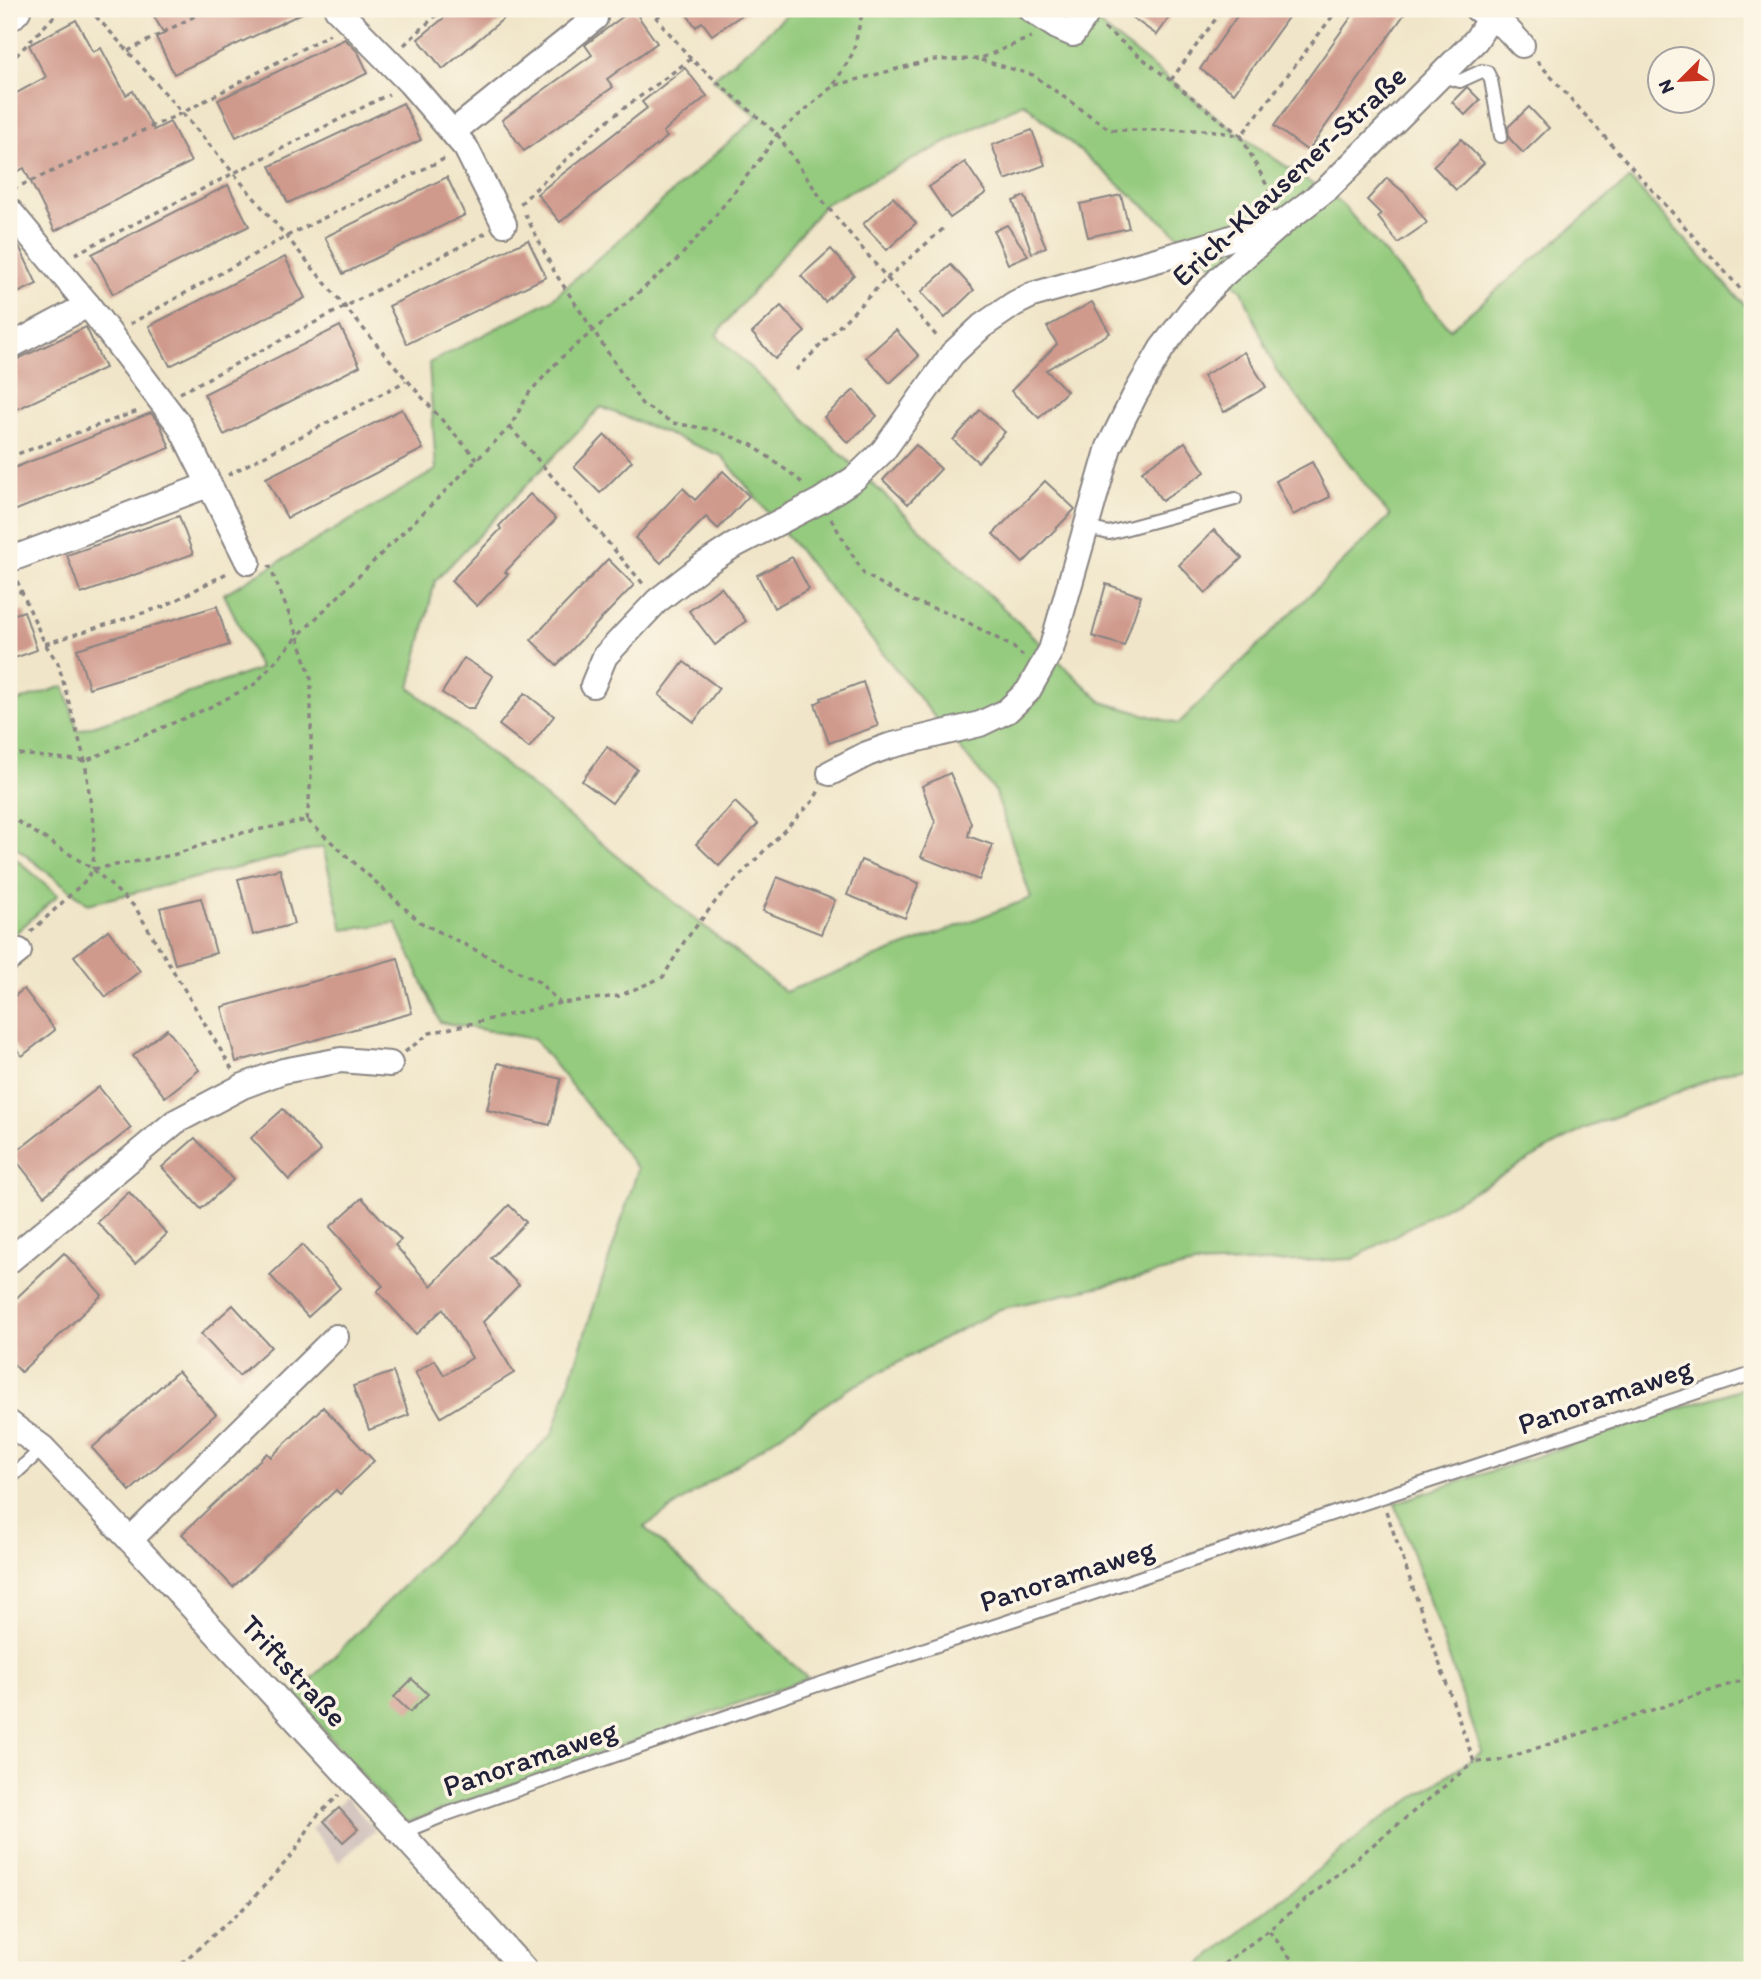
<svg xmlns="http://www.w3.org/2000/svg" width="1761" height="1979" viewBox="0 0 1761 1979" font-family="Itim,sans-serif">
	<rect width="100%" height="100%" fill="#fcf5e5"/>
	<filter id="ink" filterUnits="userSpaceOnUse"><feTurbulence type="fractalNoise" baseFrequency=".0143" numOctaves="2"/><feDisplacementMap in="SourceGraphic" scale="14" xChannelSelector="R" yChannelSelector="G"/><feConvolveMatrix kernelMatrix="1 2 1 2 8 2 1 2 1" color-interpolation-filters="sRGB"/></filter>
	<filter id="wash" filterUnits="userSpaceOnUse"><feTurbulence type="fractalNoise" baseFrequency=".00686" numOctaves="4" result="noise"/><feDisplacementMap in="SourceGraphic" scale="28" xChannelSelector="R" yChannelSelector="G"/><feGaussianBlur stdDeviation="1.57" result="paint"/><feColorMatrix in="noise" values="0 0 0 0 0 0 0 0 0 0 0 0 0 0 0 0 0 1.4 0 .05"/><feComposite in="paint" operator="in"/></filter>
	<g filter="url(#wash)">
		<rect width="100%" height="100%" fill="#f0e5c8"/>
		<path fill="#cfc0bb" d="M346,1797L375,1830L339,1862L311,1829Z"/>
		<g fill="#94cb7e" stroke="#5b765c" stroke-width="2" fill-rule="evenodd">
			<path d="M794,9H1023L1073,34L1086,14L1241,136L1342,204L1450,329L1630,179L1752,313V1063L1584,1129L1353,1259L1194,1265L1000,1309L848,1389L644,1527L808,1678L404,1824L295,1696L553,1433L638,1169L534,1039L440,1022L396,923L343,930L323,847L88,904L9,842V704L64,686L78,731L260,669L224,594L436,470L429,363L551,300L757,117L713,79ZM1024,103L1242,290L1276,370L1390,516L1178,724L1102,702L716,335L825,204ZM601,407L722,456L995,791L1031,898L785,992L410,688L435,581Z"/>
			<path d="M9,853L58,895L9,939Z"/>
			<path d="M1752,1385V1970H1193L1373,1825L1482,1752L1395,1503Z"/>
		</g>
		<g id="blocks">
			<g fill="#cf998c">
				<path d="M150,9H311L174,74L156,37L164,34Z"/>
				<path d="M455,9H515L443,69L418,39Z"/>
				<path d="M633,9L657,43L607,79L613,87L524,151L502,120L592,55L585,45Z"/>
				<path d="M683,9H751L712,35L702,22L696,27Z"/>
				<path d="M1120,9H1175L1157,35Z"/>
				<path d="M1242,9H1294L1234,93L1200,69Z"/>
				<path d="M1357,9H1408L1308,151L1274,126Z"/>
				<path d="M76,20L93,52L101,48L126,95L133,91L154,130L170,122L191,162L55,231L24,168L9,176V97L46,77L29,45Z"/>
				<path d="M345,39L358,52L368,73L236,137L218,100Z"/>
				<path d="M685,68L707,96L663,132L667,137L560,222L537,194L647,108L642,102Z"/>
				<path d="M1467,87L1480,100L1465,115L1452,102Z"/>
				<path d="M403,103L421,140L288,203L270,166Z"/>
				<path d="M1529,107L1549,128L1523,153L1509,138L1508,127Z"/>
				<path d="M1032,130L1045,165L1005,180L992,145Z"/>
				<path d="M1461,139L1484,163L1456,190L1433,166Z"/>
				<path d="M965,162L986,193L950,218L929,187Z"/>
				<path d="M447,177L465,215L343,274L325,237Z"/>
				<path d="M1387,178L1406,194L1427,223L1398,243L1378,217L1381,214L1367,200Z"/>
				<path d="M228,185L249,226L113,294L92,254Z"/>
				<path d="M1121,195L1129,228L1088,237L1080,204Z"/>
				<path d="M1025,196L1046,247L1032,253L1013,201Z"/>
				<path d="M893,197L916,223L887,250L863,224Z"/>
				<path d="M1007,225L1028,255L1008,264L994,231Z"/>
				<path d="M9,233L18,244L37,284L9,297Z"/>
				<path d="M528,240L546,277L407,344L389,306Z"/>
				<path d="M831,249L854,275L825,302L801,276Z"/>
				<path d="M285,257L305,298L170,366L149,326Z"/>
				<path d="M951,265L974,290L945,318L921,292Z"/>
				<path d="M1092,302L1110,333L1046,370L1067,391L1039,418L1011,391L1057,344L1047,327Z"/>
				<path d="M781,306L805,332L775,359L752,333Z"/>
				<path d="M340,326L360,366L224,435L204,394Z"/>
				<path d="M86,327L105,368L9,413V363Z"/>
				<path d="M896,330L919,356L890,383L866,357Z"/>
				<path d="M1244,352L1266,387L1224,412L1203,376Z"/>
				<path d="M854,390L877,416L848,443L824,417Z"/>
				<path d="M402,409L423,449L287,518L266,478Z"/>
				<path d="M980,410L1005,432L978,462L953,440Z"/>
				<path d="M151,413L160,424L170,448L9,513V470Z"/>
				<path d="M605,435L632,461L600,493L574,467Z"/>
				<path d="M1185,442L1205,472L1162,501L1142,471Z"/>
				<path d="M916,445L941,469L908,504L883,480Z"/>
				<path d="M1312,462L1330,497L1293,515L1276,481Z"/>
				<path d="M723,471L749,496L718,529L706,517L661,563L635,538L683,488L695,500Z"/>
				<path d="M1045,481L1075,509L1023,563L993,534Z"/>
				<path d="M530,494L556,519L505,572L508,574L477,606L451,581L501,529L499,526Z"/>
				<path d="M179,516L193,554L81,594L67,555Z"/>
				<path d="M1214,530L1242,558L1206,593L1179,565Z"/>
				<path d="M792,557L809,589L774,608L757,575Z"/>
				<path d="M608,559L634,585L557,665L531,640Z"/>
				<path d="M1106,584L1141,596L1124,646L1092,636Z"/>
				<path d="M721,587L746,621L715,645L689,611Z"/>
				<path d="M217,606L229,645L89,688L77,649Z"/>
				<path d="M24,611L37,650L9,660V616Z"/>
				<path d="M464,658L493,676L474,708H467L442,693Z"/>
				<path d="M684,662L719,688L694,722L659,695Z"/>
				<path d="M863,682L878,726L829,743L815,704L822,700L821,698Z"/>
				<path d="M525,693L554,716L529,748L499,725Z"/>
				<path d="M607,747L637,769L612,803L582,781Z"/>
				<path d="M950,773L971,823L968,836L993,845L979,880L921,857L935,822L922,786Z"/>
				<path d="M735,802L758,824L719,866L696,844Z"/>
				<path d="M861,860L919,883L905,918L847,895Z"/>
				<path d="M280,869L294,924L253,935L238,879Z"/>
				<path d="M777,877L835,900L821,934L763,911Z"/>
				<path d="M201,898L216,953L175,964L160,908Z"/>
				<path d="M108,930L140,971L106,997L74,956Z"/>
				<path d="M398,958L412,1013L236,1062L222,1007Z"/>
				<path d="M24,989L55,1030L22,1056L9,1039V1000Z"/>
				<path d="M167,1029L199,1070L165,1097L133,1056Z"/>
				<path d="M498,1063L561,1079L550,1125L487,1110Z"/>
				<path d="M99,1087L131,1128L44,1196L12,1155Z"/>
				<path d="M283,1109L321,1151L289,1180L251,1138Z"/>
				<path d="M195,1138L233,1180L201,1209L162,1167Z"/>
				<path d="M129,1192L167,1234L135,1264L97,1222Z"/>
				<path d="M362,1198L401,1240L395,1245L431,1286L509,1205L526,1222L491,1258L519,1285L483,1322L514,1373L441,1417L415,1373L435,1360L444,1375L472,1358L443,1309L416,1334L377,1291L383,1286L330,1227Z"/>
				<path d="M302,1245L340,1288L308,1317L270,1275Z"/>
				<path d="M64,1253L102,1295L21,1372L9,1359V1305Z"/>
				<path d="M233,1305L271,1347L239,1376L201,1334Z"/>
				<path d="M178,1371L216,1414L130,1491L92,1448Z"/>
				<path d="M393,1372L409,1415L369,1430L353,1386Z"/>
				<path d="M323,1407L374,1461L340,1494L336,1490L233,1587L182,1534L267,1453L271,1457Z"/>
				<path d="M412,1679L428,1694L410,1712L394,1697Z"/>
				<path d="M339,1808L358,1829L343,1842L324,1821Z"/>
			</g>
		</g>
	</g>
	<g filter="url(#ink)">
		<use href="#blocks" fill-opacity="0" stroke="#898482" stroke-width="2"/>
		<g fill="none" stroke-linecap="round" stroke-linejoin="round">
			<g stroke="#898482" stroke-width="16">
				<g id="lane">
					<path d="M1441,76L1460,81L1482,71L1487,72L1491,80L1501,136"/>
					<path d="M1087,528L1109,533L1235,499"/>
					<path d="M9,1479L43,1448"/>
					<path d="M401,1833L447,1814L820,1684L1752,1374"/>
				</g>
			</g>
			<g stroke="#898482" stroke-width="28">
				<g id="street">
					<path d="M337,9L410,83L466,148L504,224"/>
					<path d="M1030,9L1057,27L1073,34L1090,9"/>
					<path d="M1477,9L1507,29L1522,45"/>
					<path d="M453,132L595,18"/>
					<path d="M9,210L88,305L180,426L248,562"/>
					<path d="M9,347L88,305"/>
					<path d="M9,560L208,485"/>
					<path d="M593,685L605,656L657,601L702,566L731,547L820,501L855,478L883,451L952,354L982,326L1014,304L1032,295L1206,246L1274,224"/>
					<path d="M830,773L867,754L889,746L980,724L1007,711L1028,691L1051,650L1109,447L1135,395L1162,348L1193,308L1221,277L1285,221L1328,188L1476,40L1489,19"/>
					<path d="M9,959L19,951"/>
					<path d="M9,1261L175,1122L243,1086L283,1071L341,1060L390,1064"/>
					<path d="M9,1423L43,1448L130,1540L401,1833L525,1970"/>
					<path d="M130,1540L336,1337"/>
				</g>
			</g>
			<g stroke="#898482" stroke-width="37">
				<path id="secondary" d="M9,14L14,9"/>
			</g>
			<g stroke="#898482" stroke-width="3.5" stroke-dasharray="5 5" stroke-linecap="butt">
				<path d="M89,9C224,153 343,312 477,459"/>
				<path d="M649,9L691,59L777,134L825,204L887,278L943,229"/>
				<path d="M656,18L669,9"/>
				<path d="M1104,28L1241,136L1338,9"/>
				<path d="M404,45L443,9"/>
				<path d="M128,51L208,9"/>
				<path d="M981,60L1033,75L1110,130H1209L1241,136L1276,203"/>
				<path d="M1537,61L1752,302"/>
				<path d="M9,63L61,9"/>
				<path d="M1171,80L1223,9"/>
				<path d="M834,84L853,53L863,9"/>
				<path d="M13,189L182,113L330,34"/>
				<path d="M520,204L604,123L691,59"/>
				<path d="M525,214L555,273L642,404L673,423L715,430L752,445L797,478L805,486"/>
				<path d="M75,254L389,94"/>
				<path d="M130,324L287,236L446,158"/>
				<path d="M796,370L887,278L939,339"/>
				<path d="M180,393L486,233"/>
				<path d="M510,427L645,586"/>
				<path d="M9,457L141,410"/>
				<path d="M228,475L406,381"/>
				<path d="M831,519L864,574L910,600L958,617L1013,647L1023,656"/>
				<path d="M17,581L45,644L58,663L85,761L94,831L93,869"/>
				<path d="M9,596L22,591"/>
				<path d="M45,644L165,606L229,572"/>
				<path d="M9,753L85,761L208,708L255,684L298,636L269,565"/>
				<path d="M9,816L93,869L135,907L232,1069"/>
				<path d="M307,820L311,778V678L298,636L510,427L529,393L561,358L677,260L708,225L761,158L777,134L833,86L931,60L979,59L1032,37"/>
				<path d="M31,932L86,880L93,869L173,855L232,835L307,820L420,922L539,982L560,1003"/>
				<path d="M405,1052L430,1033L560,1003L619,996L663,977L684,942L719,897L812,802L820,789"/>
				<path d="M1386,1511L1474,1762L1498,1761L1752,1677"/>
				<path d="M1269,1931L1300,1970"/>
				<path d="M174,1970L246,1906L293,1854L315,1818L339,1795"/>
				<path d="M1216,1970L1269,1930L1474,1762"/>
			</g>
			<use href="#lane" stroke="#fff" stroke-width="12"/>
			<use href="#street" stroke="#fff" stroke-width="24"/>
			<use href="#secondary" stroke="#fff" stroke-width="33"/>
		</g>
	</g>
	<g text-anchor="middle" stroke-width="7" stroke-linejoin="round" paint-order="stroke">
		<g font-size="30" fill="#22223b" stroke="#fcf5e5">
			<text transform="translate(1289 176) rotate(-43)" y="10">Erich-Klausener-Straße</text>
			<text transform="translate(1605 1396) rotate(-19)" y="10">Panoramaweg</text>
			<text transform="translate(1067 1575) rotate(-18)" y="10">Panoramaweg</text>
			<text transform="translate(294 1671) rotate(47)" y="10">Triftstraße</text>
			<text transform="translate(530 1758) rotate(-19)" y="10">Panoramaweg</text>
		</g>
	</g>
	<rect width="1761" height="1979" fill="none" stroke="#fcf5e5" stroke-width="35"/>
	<g transform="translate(1681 80) rotate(246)"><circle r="33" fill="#fcf5e5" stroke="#a5a1a1" stroke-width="2"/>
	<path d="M0-5L12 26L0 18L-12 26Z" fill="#c8321e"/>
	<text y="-10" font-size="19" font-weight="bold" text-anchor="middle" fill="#22223b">N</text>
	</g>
</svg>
